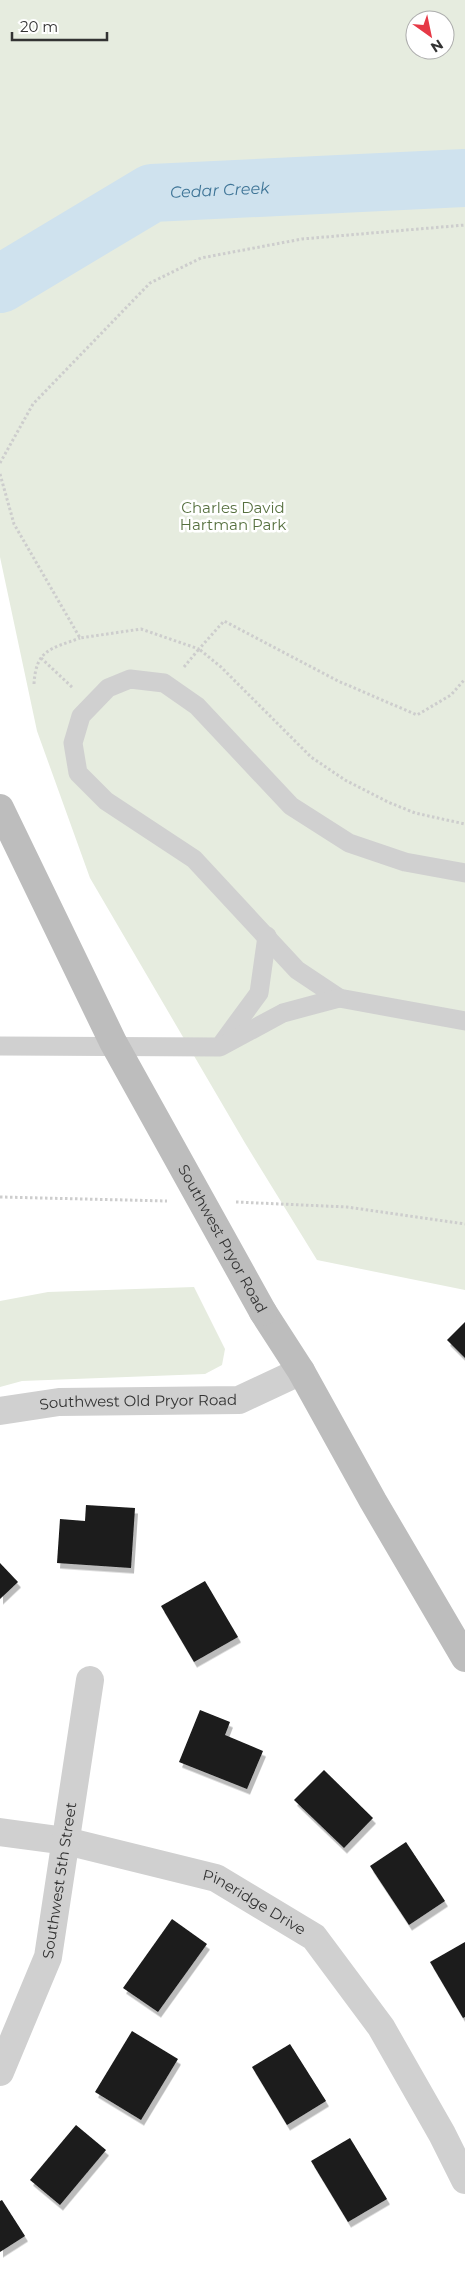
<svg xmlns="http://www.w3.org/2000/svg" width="465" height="2293" viewBox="0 0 465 2293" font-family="Montserrat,sans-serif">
	<defs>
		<filter id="shadow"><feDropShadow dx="3" dy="5.5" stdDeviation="0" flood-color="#0004"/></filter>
	</defs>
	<rect width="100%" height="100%" fill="#fff"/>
	<g fill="#e6ecdf" fill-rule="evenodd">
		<path d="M0,0H465V1290L317,1260L245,1143L90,878L37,731L0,557ZM415,20H445V50H415Z"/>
		<path d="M194,1287L225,1349L222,1365L205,1374L22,1381L0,1387V1301L48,1292Z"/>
	</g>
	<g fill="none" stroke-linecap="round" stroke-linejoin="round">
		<path stroke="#cfe2ee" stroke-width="58" id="s1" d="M0,284L152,193L465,178"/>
	</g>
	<g fill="#1a1a1a" filter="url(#shadow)">
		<path d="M465,1322V1358L447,1340Z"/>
		<path d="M86,1505L135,1508L131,1568L57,1563L60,1519L85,1521Z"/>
		<path d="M0,1563L18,1582L0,1599Z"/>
		<path d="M205,1581L238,1637L194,1662L161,1606Z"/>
		<path d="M200,1710L230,1722L225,1735L263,1751L247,1789L179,1762Z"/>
		<path d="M324,1770L373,1818L344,1848L294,1800Z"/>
		<path d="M406,1842L445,1901L409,1925L370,1866Z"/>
		<path d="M172,1919L207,1944L158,2012L123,1988Z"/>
		<path d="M465,1942V2017L463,2018L430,1962Z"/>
		<path d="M132,2031L178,2059L141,2120L95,2092Z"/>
		<path d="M290,2044L326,2101L287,2125L252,2067Z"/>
		<path d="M76,2125L106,2150L60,2205L30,2180Z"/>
		<path d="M350,2138L387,2199L348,2222L311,2161Z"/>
		<path d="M2,2200L25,2236L0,2252V2201Z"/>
	</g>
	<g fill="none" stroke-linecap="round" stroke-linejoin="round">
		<g stroke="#cdcdcd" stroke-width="3" stroke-dasharray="2.5 2.5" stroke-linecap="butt">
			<path d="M0,463L33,404L150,283L201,258L302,239L465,225"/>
			<path d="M0,474L14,524L80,638L141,629L199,649L224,621L338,681L417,715L451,695L465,679"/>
			<path d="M41,658L73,688"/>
			<path d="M184,667L199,649L221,667L311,757L345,780L388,802L415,813L465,824"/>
			<path d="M34,684C36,649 51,649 80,638"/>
			<path d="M0,1197L167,1201"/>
			<path d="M236,1202L347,1207L465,1224"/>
		</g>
		<g stroke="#d0d0d0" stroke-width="19">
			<path d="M465,873L405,862L349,843L291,806L197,706L164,683L130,679L108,688L81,716L73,743L78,773L106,801L194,859L297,970L339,998L465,1021"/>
			<path d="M223,1042L259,993L267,936"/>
			<path d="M0,1046L220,1047L283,1013L339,998"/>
		</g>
		<g stroke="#d0d0d0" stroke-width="28">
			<path id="s2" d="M0,1411L59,1402L239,1400L301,1371"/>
			<path id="s3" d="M0,1832L66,1841L216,1878L314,1937L381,2027L442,2134L465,2180"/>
			<path id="s4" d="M0,2072L48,1957L90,1680"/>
		</g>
		<path stroke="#bdbdbd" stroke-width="28" d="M263,1312L301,1371L373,1501L465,1658"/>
		<path stroke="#bdbdbd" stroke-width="28" id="s5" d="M0,808L113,1042L263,1312"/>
	</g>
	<g text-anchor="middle" stroke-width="5" stroke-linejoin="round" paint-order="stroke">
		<g font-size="15" fill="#56703f" stroke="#fff">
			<text x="233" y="513">Charles David<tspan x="233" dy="17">Hartman Park</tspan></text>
		</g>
		<g font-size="15" fill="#333" stroke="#fff">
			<text dy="5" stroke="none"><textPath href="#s5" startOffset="485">Southwest Pryor Road</textPath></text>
			<text dy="5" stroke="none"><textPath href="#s2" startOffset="139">Southwest Old Pryor Road</textPath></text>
			<text dy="5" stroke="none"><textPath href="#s4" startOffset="202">Southwest 5th Street</textPath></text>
			<text dy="5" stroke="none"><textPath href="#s3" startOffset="266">Pineridge Drive</textPath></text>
		</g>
		<g font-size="16" font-style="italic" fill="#3f7597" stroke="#fff">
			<text dy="6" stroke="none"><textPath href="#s1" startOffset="245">Cedar Creek</textPath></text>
		</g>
	</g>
	<g transform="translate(430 35) rotate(147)"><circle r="24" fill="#ffffff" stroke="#adadad"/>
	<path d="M0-4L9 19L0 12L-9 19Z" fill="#e63946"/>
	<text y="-8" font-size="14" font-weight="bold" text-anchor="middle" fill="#333333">N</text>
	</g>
	<path d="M12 32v8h95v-8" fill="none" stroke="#333333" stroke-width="2.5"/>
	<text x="20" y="32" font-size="15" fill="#333333" stroke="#ffffff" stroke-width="4" paint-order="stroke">20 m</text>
</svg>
